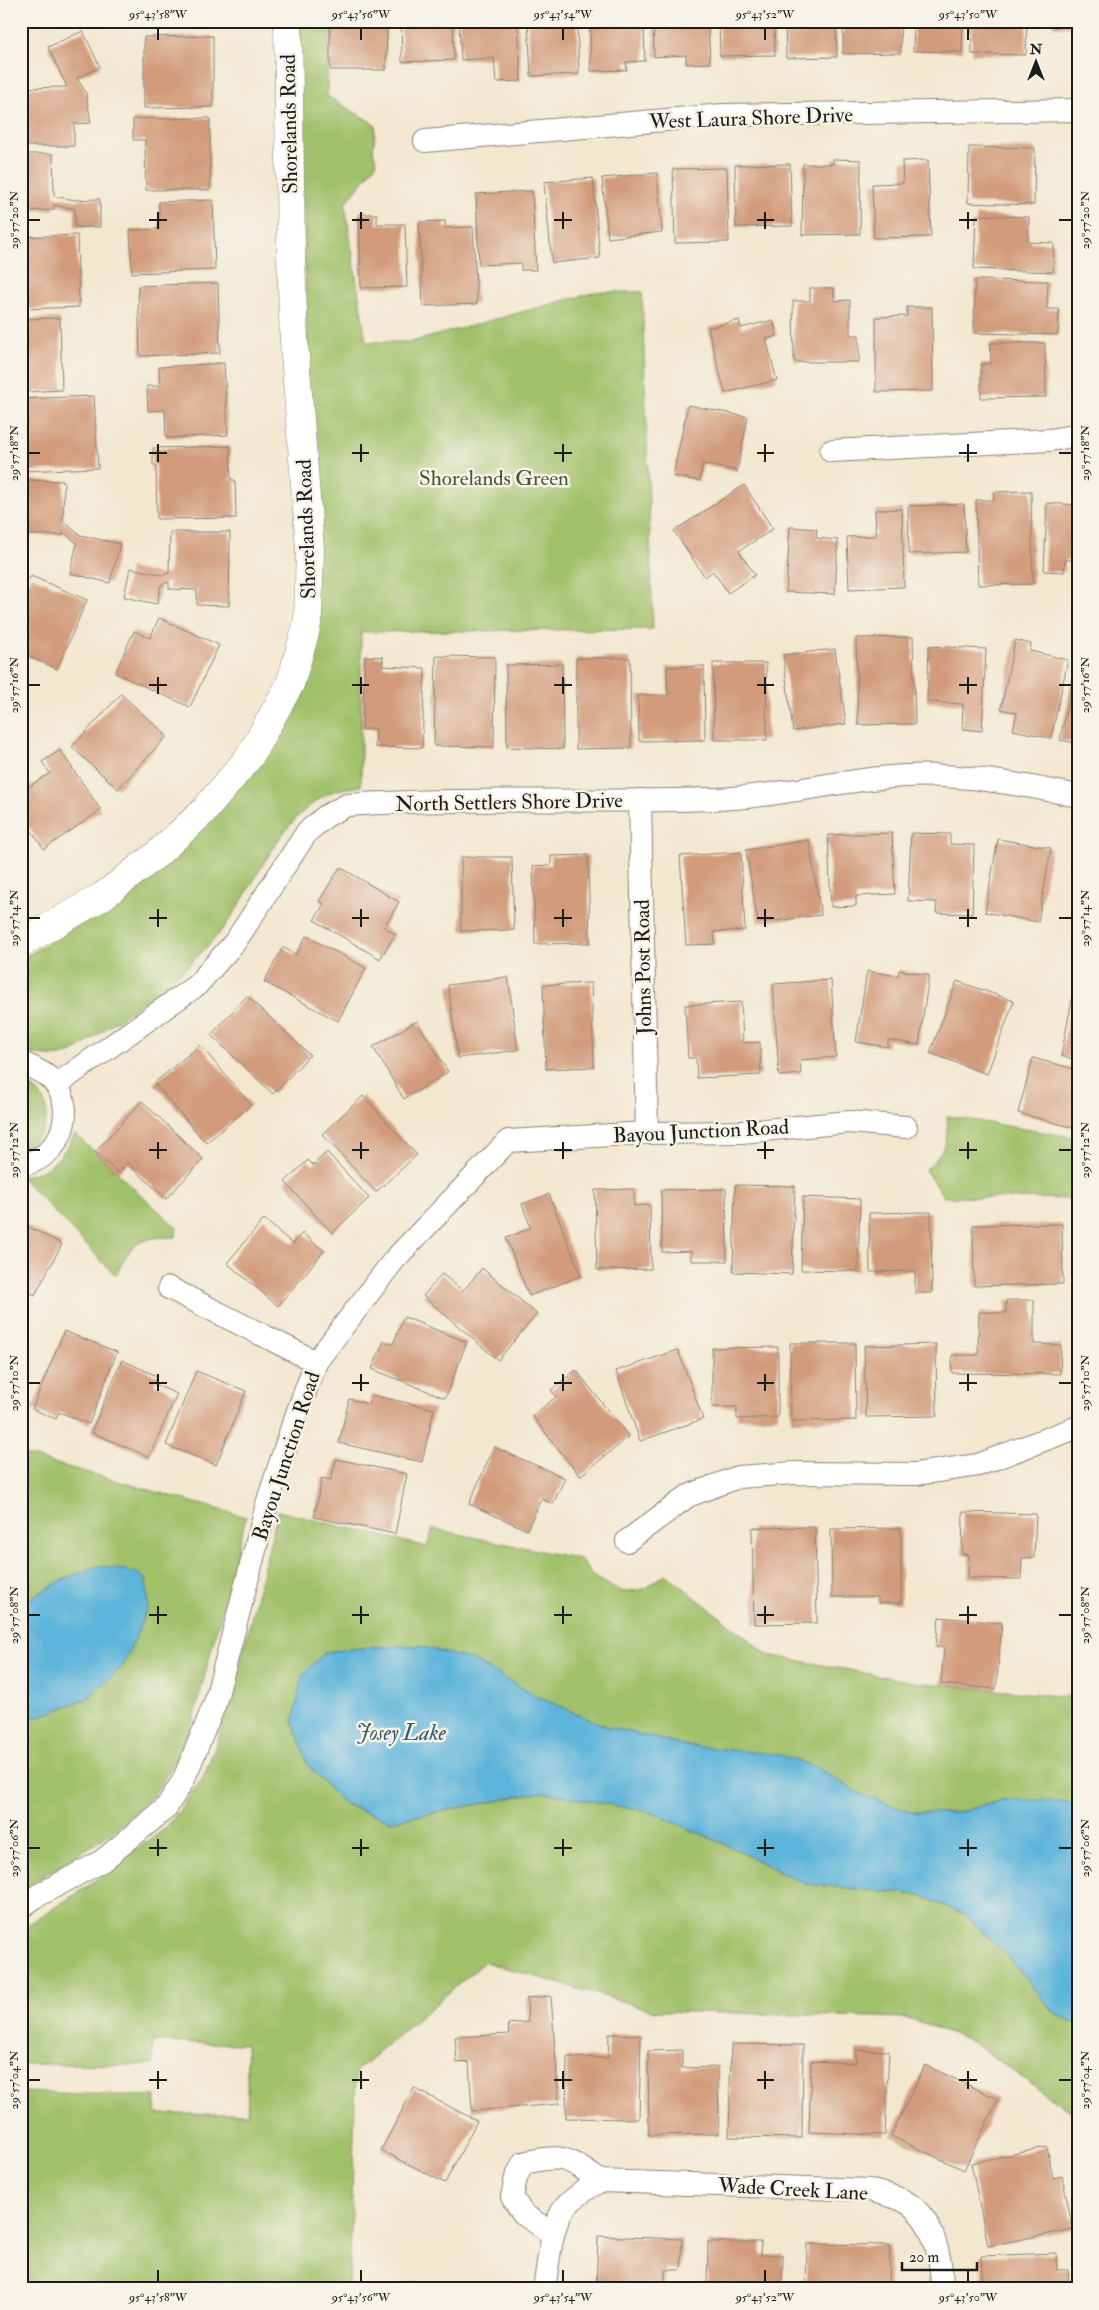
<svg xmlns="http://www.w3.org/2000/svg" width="1099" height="2310" viewBox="0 0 1099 2310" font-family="'IM FELL Double Pica',serif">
	<rect width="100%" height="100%" fill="#f7f3e8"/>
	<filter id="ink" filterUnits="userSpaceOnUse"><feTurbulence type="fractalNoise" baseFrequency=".02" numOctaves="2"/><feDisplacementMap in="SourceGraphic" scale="10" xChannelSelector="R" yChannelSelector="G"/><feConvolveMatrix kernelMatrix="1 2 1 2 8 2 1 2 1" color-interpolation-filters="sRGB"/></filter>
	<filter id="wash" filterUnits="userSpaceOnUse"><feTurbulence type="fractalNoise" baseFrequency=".0096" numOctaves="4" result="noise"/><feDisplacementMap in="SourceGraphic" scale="20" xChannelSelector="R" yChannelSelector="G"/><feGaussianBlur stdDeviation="1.12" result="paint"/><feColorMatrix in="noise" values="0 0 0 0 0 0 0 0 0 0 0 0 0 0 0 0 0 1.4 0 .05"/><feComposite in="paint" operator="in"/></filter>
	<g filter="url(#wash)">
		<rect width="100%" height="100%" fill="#f3e7d0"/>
		<g fill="#a0c069" stroke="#5e6e42">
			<path d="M298,21H329L327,96L376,125L373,151L377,163L345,204L366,342H411L596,292H642L653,629L361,632V786C352,788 341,788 332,792C277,818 259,881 225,926C193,967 152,996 111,1025C97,1035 75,1054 59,1056C46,1057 33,1054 21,1052V959L122,898L300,684L307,342Z"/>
			<path d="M21,1082C29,1086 36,1089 41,1096C55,1116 41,1142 21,1149Z"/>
			<path d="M947,1116L1078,1138V1199L944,1197L925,1170C944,1152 949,1142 947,1116Z"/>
			<path d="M75,1134L177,1228L176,1237C139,1237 131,1242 116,1276L21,1177C25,1175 31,1175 36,1173C55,1167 66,1150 75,1134Z"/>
			<path d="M21,1454L246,1517L193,1720L176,1760L153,1796L111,1833L21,1891V1719L38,1717L87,1699L124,1665L148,1606L146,1580L136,1572L66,1578L21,1604Z"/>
			<path d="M278,1511L427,1547L433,1529L580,1559L595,1578L623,1592L644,1589L666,1574L768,1655L913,1682L1078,1698V1806L1068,1803L1003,1800L957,1813L910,1812L862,1795L818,1768L684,1745L608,1727L538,1697L472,1660L419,1646L371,1647L325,1652L308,1765L344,1804L391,1821L542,1792L650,1812L729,1846L805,1884L920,1895L964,1914L1007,1956L1053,2011L1078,2025V2117L969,2040L908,2018L655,2011L485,1962L356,2071L349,2289H21V2092L156,2096L155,2114H248L246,2044L153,2042V2065L21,2064V1929L85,1888L166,1828L203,1778L219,1737L237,1675Z"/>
		</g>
		<g fill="#5db4da" stroke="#3c687b">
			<path d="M98,1566L136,1572L146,1580L148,1606L124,1665L87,1699L38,1717L21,1719V1604L66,1578Z"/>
			<path d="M419,1646L472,1660L538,1697L608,1727L684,1745L780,1755L818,1768L862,1795L910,1812L957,1813L1003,1800H1042L1068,1803L1078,1806V2025L1053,2011L1007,1956L964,1914L920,1895L805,1884L729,1846L650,1812L542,1792L391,1821L344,1804L308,1765L293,1722L302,1676L325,1652L371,1647Z"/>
		</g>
		<g id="blocks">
			<g fill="#d29b7c">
				<rect x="131" y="21" width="81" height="4"/>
				<path d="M330,21H387L386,70H330Z"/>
				<path d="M401,21H453L454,60L402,62Z"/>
				<path d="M459,21H518L521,81L496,82L494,58L461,60Z"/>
				<path d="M528,21H577L579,74L531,76Z"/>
				<path d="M590,21H644L645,61L626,62L627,70L591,71Z"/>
				<path d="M653,21H708L710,63L686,64V55L654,57Z"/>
				<path d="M719,21H774L775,55L720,56Z"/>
				<path d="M785,21H836L837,57L786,58Z"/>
				<path d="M843,21H900L901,53L843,54Z"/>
				<path d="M914,21H963L962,52L913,51Z"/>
				<path d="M971,21H1027L1026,55L972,54Z"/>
				<path d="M1052,21H1078V27H1053Z"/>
				<path d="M83,31L100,67L77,78L86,93L91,123L74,124V146H21V88L67,87L48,47Z"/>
				<path d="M213,36V107L144,108V37Z"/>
				<path d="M210,118V190H146L145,140H133V119Z"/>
				<path d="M969,147L1035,148L1034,205L968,203Z"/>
				<path d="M21,154H53L54,196L75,200L100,199V227H75V209L54,205V210L21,211Z"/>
				<path d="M833,159L861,160L860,234L802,235L803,164H833Z"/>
				<path d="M928,160L931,237L874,238L872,184L903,183L902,161Z"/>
				<path d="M790,164L792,226L736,227L735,165Z"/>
				<path d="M727,168L729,242L675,243L673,169Z"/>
				<path d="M657,173L662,232L608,238L602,178Z"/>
				<path d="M593,178L600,258L552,263L544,182Z"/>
				<path d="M532,191L536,270H521V263L479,265L476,194Z"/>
				<path d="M213,200L215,270L132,273L130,230L159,229V202Z"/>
				<path d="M359,214H377V224H405L407,287L361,288Z"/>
				<path d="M976,215L1029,217L1028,242L1054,243L1053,272L974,269Z"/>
				<path d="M445,221V228L473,227L477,304L423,306L419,222Z"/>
				<path d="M77,235L79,307L21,309V237Z"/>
				<path d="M975,280L1048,281L1047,309H1059L1058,335L974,333Z"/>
				<path d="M218,283L220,353L140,356L138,286Z"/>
				<path d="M810,288H834V301L850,300V335H859V362H794L793,301H810Z"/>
				<path d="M907,307H932L933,391L876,392V317L907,316Z"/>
				<path d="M60,318L62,390L21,392V319Z"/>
				<path d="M739,320L741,328L773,320L777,336L766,339L777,380L725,393L708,328Z"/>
				<path d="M990,343H1045L1046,397L981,398V364H991Z"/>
				<path d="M224,363L228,435L166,438L165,410L148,411L147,386H160L159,367Z"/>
				<path d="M94,396L98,468L21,471V399Z"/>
				<path d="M688,405L748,417L737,471L703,464L699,481L673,476Z"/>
				<path d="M230,446L231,480H235L236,518L157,519L156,465H153V448Z"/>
				<path d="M21,480L64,481L63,521L80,535L120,544L110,583L70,573L77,543L63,532V535H21Z"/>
				<path d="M744,485L773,529L739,551L755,575L728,593L713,571L705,577L674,531Z"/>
				<path d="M1031,491L1033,584L978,585L976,500H994V492Z"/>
				<path d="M1047,503L1078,505V560H1065L1064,572L1044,571Z"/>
				<path d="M964,504L966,552L909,554L908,506Z"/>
				<path d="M902,509L904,587L849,589L847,537L876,536L875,510Z"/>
				<path d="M790,527L817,529L816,538L838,540L835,594L786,592Z"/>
				<path d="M170,532H230L229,606L197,605V590L169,589V582L161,585L157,604L124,597L130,568L163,575L169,573Z"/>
				<path d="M31,576L87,600L57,669L21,653V595Z"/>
				<path d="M159,618L219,645L190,707L115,673L134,631L150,638Z"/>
				<path d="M913,637L915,724L858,725L856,638Z"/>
				<path d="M1015,640L1031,644L1030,651L1068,660L1051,738L1013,730L1017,713L1001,709Z"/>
				<path d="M929,646L986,649L982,731L962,729L963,704L927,702Z"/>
				<path d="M835,649L846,724L793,731L783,655Z"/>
				<path d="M365,656L383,657L382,666L425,668L422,748L375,747L376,729H362Z"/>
				<path d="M436,656L495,657L494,747L434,746Z"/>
				<path d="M576,658H630L631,748L576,749Z"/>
				<path d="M713,663H766L767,740H714Z"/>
				<path d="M562,664L563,749L507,747L506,665Z"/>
				<path d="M704,666L705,740L639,741L638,695H668L667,667Z"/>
				<path d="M1073,677L1078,678V743L1060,740Z"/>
				<path d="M121,694L167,736L118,789L72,747Z"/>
				<path d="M60,750L101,810L44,849L21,816V792L50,773L42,762Z"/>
				<path d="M892,833L895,894L856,896V906L831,907L828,835Z"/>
				<path d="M911,833L950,834V844L974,845L972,914L936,913L937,902L908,901Z"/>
				<path d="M998,839L1051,848L1038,922L985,912Z"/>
				<path d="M809,840L821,915L758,923L746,850Z"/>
				<path d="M741,852L745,930L714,932L715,944L686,945L680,856Z"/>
				<path d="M588,855L590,943L535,944L533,866L551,865V856Z"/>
				<path d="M461,857H512L514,930L461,931Z"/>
				<path d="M340,867L399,902L384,927L395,934L380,959L314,920L324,904L319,901Z"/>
				<path d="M306,936L366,968L338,1021L264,982L283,947L296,955Z"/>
				<path d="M899,970L929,975L919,1045L888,1040V1047L856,1042L867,971L898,976Z"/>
				<path d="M508,977L518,1050L458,1058L448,985Z"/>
				<path d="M831,980L836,1057L800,1060L801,1074L779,1076L773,984Z"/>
				<path d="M957,981L1014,1001L987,1074L930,1053Z"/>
				<path d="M591,983L594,1067L546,1069L543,985Z"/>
				<path d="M1073,995L1078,996V1060L1061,1056Z"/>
				<path d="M247,996L310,1055L273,1094L211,1035Z"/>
				<path d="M741,1002L743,1043L760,1042L761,1075L697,1078L696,1058H688L685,1005Z"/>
				<path d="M417,1021L448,1072L404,1099L373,1047Z"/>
				<path d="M200,1045L251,1105L206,1143L154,1083Z"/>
				<path d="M1033,1058L1078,1070V1129L1018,1113Z"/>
				<path d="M363,1096L417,1155L376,1192L322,1134Z"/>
				<path d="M142,1101L203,1159L166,1199L128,1163L118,1173L95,1152Z"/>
				<path d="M327,1152L369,1198L332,1233L285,1182L308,1160L313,1165Z"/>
				<path d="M735,1185L795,1186L792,1274L733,1272Z"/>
				<path d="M634,1189V1206L650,1205L651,1269L597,1270L595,1190Z"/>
				<path d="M726,1189L727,1261H691V1251L662,1252L661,1190Z"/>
				<path d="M549,1194L581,1276L529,1296L506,1238L531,1228L522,1204Z"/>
				<path d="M803,1197L860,1199L858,1271L801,1270Z"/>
				<path d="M931,1212L932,1293H915V1271L870,1272L869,1213Z"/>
				<path d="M264,1219L293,1244L302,1233L324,1251L278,1306L227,1263Z"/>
				<path d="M21,1223L62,1244L35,1295L21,1288Z"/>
				<path d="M1062,1224L1063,1284L974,1286L973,1225Z"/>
				<path d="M482,1268L537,1314L498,1360L423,1296L442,1274L463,1291Z"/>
				<path d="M1006,1300H1034V1344L1061,1345L1060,1374L952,1373V1355H978L979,1312L1006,1313Z"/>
				<path d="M404,1317L467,1342L445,1398L372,1369L384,1341L393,1344Z"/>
				<path d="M64,1331L117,1352L89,1424L59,1412L56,1419L32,1409Z"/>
				<path d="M790,1343H855L856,1420L791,1421Z"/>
				<path d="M936,1344L937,1416L866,1417L864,1346Z"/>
				<path d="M778,1347V1417L737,1419V1407H712V1348Z"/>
				<path d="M678,1350L703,1419L640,1441L616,1371Z"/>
				<path d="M122,1360L157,1376L154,1384L177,1394L149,1457L91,1432Z"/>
				<path d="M576,1370L629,1437L580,1476L532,1416L556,1397L551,1390Z"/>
				<path d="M196,1371L246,1391L216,1465L166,1445Z"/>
				<path d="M372,1395L434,1409L422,1462L339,1443L349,1399L369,1404Z"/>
				<path d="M494,1447L565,1478L553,1504L541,1499L527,1530L469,1504Z"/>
				<path d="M336,1459L407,1474L395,1534L314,1517L322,1478L331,1480Z"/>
				<path d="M963,1512L1036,1514L1034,1558H1022L1021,1579L968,1578L969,1555L962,1554Z"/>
				<path d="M815,1527L817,1623L754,1624L752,1528Z"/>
				<path d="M901,1528V1603H878V1597H832L831,1529Z"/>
				<path d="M939,1617L1002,1623L996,1689L941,1684L944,1647H936Z"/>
				<path d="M551,1996L559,2104L472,2111L469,2062L457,2063L455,2037L509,2034L508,2024L528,2022L527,1998Z"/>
				<path d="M609,2034L641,2035L639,2119L566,2118L567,2057L608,2058Z"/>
				<path d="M731,2044L803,2045L802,2138L729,2137Z"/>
				<path d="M682,2050V2068L718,2067L719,2134L649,2135L648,2051Z"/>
				<path d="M856,2050L889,2051L885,2135L809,2132L811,2061L856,2063Z"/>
				<path d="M925,2065L998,2099L964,2170L891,2136Z"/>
				<path d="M414,2088L477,2121L445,2183L381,2150Z"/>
				<path d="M1047,2147L1053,2178L1062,2176L1073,2229L988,2246L971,2163Z"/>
				<path d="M598,2236L682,2239L681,2270H665V2289H596Z"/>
				<path d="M708,2242H761L760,2255H783L782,2289H707Z"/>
				<path d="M807,2244L890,2245L889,2289H806Z"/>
				<path d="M1056,2253L1057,2270H1068L1069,2289H983L981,2256Z"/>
				<path d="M405,2282L486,2283V2289H405Z"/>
			</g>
		</g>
	</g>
	<g filter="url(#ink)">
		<use href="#blocks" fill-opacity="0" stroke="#888276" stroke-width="1"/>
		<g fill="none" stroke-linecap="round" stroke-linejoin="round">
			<g stroke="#888276" stroke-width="24">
				<g id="street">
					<path d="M425,141L723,115L1078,110"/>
					<path d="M831,451L1050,440L1078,435"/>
					<path d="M640,800L647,1133"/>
					<path d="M21,1064C28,1064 33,1068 39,1071C83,1093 67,1158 21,1165"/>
					<path d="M56,1085L197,985L235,942L307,832L326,816L347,805C469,797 592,803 714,799C779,797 841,779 905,776C960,773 1024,785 1078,796"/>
					<path d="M169,1288L316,1362"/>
					<path d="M627,1541L688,1496L738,1477L794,1473L916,1474L978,1465L1078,1427"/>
					<path d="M21,1907L37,1896L102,1861L165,1809L183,1781L215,1703L267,1504L292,1427L316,1362L394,1260L508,1141L647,1133L742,1132L849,1122L906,1127"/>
					<path d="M553,2234L523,2214L512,2197L516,2178L523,2163C565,2154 566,2157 600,2181"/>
					<path d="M544,2289C548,2267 551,2222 566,2206C575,2196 588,2188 600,2181L870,2190C881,2194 894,2196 904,2201C933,2216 942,2258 942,2289"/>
				</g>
			</g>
			<g stroke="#888276" stroke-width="29">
				<path id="secondary" d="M21,943L103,896L156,855L204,811L250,756L290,684L305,633L308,619L310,549L294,342L291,257L288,21"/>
			</g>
			<use href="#street" stroke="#fff" stroke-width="22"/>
			<use href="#secondary" stroke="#fff" stroke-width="28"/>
		</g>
	</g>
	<path fill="none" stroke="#1c1c1c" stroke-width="2" d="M158,28V40M361,28V40M563,28V40M765,28V40M968,28V40M158,212V229M361,212V229M563,212V229M765,212V229M968,212V229M28,220H40M149,220H167M352,220H369M554,220H572M757,220H774M959,220H977M1059,220H1072M158,444V462M361,444V462M563,444V462M765,444V462M968,444V462M28,453H40M149,453H167M352,453H369M554,453H572M757,453H774M959,453H977M1059,453H1072M158,677V694M361,677V694M563,677V694M765,677V694M968,677V694M28,685H40M149,685H167M352,685H369M554,685H572M757,685H774M959,685H977M1059,685H1072M158,909V927M361,909V927M563,909V927M765,909V927M968,909V927M28,918H40M149,918H167M352,918H369M554,918H572M757,918H774M959,918H977M1059,918H1072M158,1142V1159M361,1142V1159M563,1142V1159M765,1142V1159M968,1142V1159M28,1150H40M149,1150H167M352,1150H369M554,1150H572M757,1150H774M959,1150H977M1059,1150H1072M158,1374V1391M361,1374V1391M563,1374V1391M765,1374V1391M968,1374V1391M28,1383H40M149,1383H167M352,1383H369M554,1383H572M757,1383H774M959,1383H977M1059,1383H1072M158,1606V1624M361,1606V1624M563,1606V1624M765,1606V1624M968,1606V1624M28,1615H40M149,1615H167M352,1615H369M554,1615H572M757,1615H774M959,1615H977M1059,1615H1072M158,1839V1856M361,1839V1856M563,1839V1856M765,1839V1856M968,1839V1856M28,1848H40M149,1848H167M352,1848H369M554,1848H572M757,1848H774M959,1848H977M1059,1848H1072M158,2071V2089M361,2071V2089M563,2071V2089M765,2071V2089M968,2071V2089M28,2080H40M149,2080H167M352,2080H369M554,2080H572M757,2080H774M959,2080H977M1059,2080H1072M158,2270V2282M361,2270V2282M563,2270V2282M765,2270V2282M968,2270V2282"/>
	<g text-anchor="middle" stroke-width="5" stroke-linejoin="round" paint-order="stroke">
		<g font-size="21" fill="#1c1c1c" stroke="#f7f3e8">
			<text transform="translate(751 118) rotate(-2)" y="7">West Laura Shore Drive</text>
			<text transform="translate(289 124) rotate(-91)" y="7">Shorelands Road</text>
			<text transform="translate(306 529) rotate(-92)" y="7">Shorelands Road</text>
			<text transform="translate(509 802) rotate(-1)" y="7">North Settlers Shore Drive</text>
			<text transform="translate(643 967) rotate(-91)" y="7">Johns Post Road</text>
			<text transform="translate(701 1131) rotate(-3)" y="7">Bayou Junction Road</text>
			<text transform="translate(286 1456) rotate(-72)" y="7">Bayou Junction Road</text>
			<text transform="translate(793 2189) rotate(3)" y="7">Wade Creek Lane</text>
		</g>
		<g font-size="21" fill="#4a5537" stroke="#f7f3e8">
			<text x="494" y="485">Shorelands Green</text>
		</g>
		<g font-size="22" font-style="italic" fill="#365968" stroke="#f7f3e8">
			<text x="401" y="1740">Josey Lake</text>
		</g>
	</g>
	<rect width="1099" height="2310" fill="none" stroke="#f7f3e8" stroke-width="55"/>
	<g transform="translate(1036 62)" stroke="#f7f3e8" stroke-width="4" paint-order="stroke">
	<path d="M0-4L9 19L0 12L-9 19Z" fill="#1c1c1c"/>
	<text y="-8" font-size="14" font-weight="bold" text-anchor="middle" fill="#1c1c1c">N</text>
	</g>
	<path d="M902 2262v8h75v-8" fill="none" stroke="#1c1c1c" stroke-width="2.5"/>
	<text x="909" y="2262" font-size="15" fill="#1c1c1c" stroke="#f7f3e8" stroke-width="4" paint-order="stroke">20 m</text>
	<rect x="28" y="28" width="1044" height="2254" fill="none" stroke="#1c1c1c" stroke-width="2"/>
	<g font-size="12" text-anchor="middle" fill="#1c1c1c">
		<text x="158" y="18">95°43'58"W</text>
		<text x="361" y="18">95°43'56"W</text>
		<text x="563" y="18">95°43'54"W</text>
		<text x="765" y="18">95°43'52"W</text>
		<text x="968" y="18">95°43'50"W</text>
		<text transform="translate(14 220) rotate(-90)" y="4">29°57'20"N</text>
		<text transform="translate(1085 220) rotate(-90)" y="4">29°57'20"N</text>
		<text transform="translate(14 453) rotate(-90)" y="4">29°57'18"N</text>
		<text transform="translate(1085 453) rotate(-90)" y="4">29°57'18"N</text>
		<text transform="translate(14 685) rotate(-90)" y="4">29°57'16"N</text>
		<text transform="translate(1085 685) rotate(-90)" y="4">29°57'16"N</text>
		<text transform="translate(14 918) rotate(-90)" y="4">29°57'14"N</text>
		<text transform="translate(1085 918) rotate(-90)" y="4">29°57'14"N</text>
		<text transform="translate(14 1150) rotate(-90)" y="4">29°57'12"N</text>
		<text transform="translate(1085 1150) rotate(-90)" y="4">29°57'12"N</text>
		<text transform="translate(14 1383) rotate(-90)" y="4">29°57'10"N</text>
		<text transform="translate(1085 1383) rotate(-90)" y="4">29°57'10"N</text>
		<text transform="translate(14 1615) rotate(-90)" y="4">29°57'08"N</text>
		<text transform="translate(1085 1615) rotate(-90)" y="4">29°57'08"N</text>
		<text transform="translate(14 1848) rotate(-90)" y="4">29°57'06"N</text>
		<text transform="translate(1085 1848) rotate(-90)" y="4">29°57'06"N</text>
		<text transform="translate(14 2080) rotate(-90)" y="4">29°57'04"N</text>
		<text transform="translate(1085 2080) rotate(-90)" y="4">29°57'04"N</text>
		<text x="158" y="2301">95°43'58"W</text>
		<text x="361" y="2301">95°43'56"W</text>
		<text x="563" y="2301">95°43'54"W</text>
		<text x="765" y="2301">95°43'52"W</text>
		<text x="968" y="2301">95°43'50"W</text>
	</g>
</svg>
